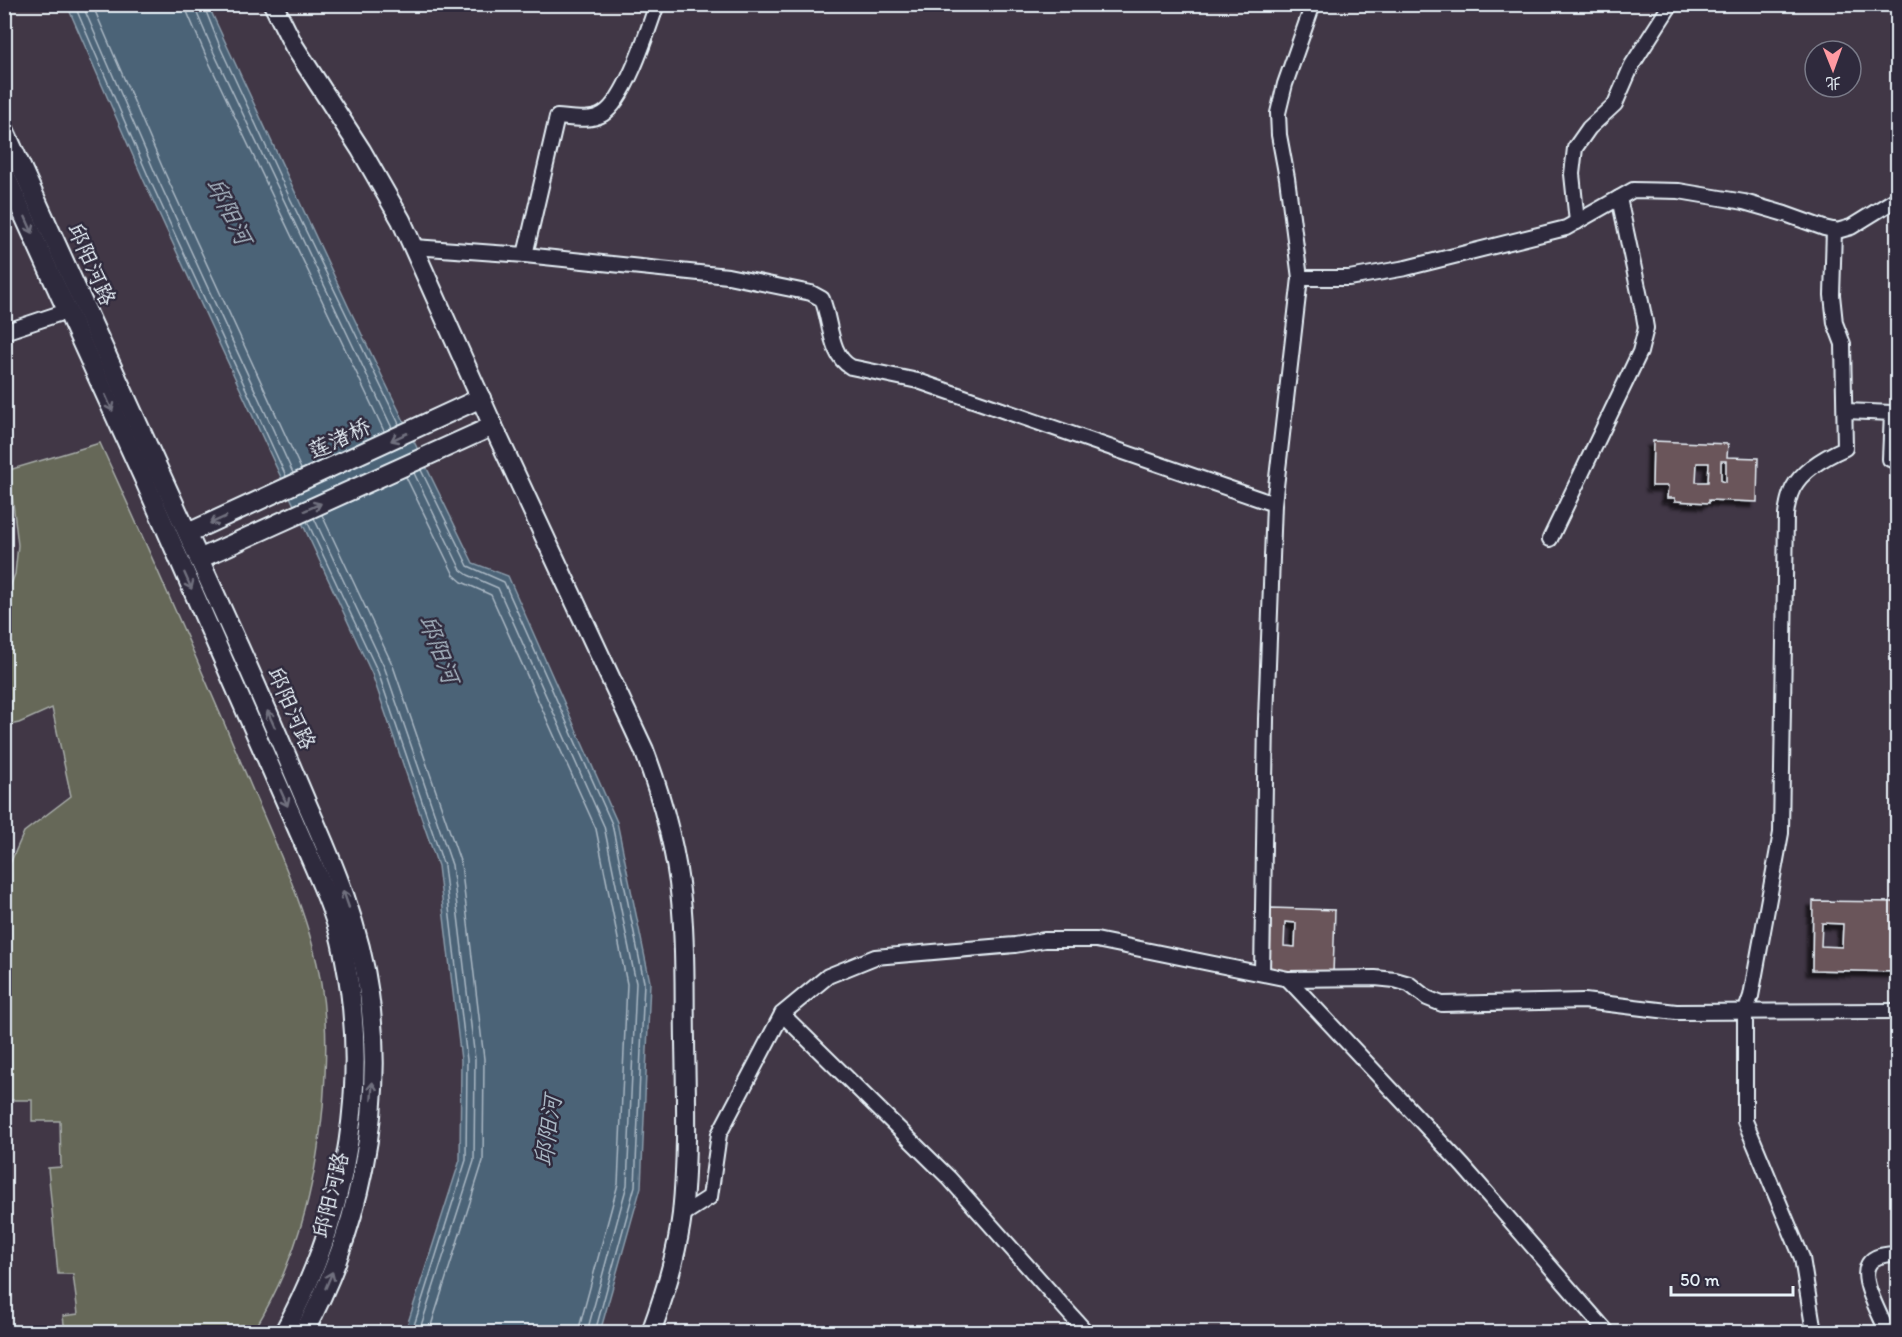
<svg xmlns="http://www.w3.org/2000/svg" width="1902" height="1337" viewBox="0 0 1902 1337" font-family="Itim,'LXGW WenKai TC',sans-serif">
	<defs>
		<filter id="shadow"><feDropShadow dx="-5.5" dy="5.5" stdDeviation="1.5" flood-color="#0009"/></filter>
	</defs>
	<rect width="100%" height="100%" fill="#413746"/>
	<filter id="ink" filterUnits="userSpaceOnUse"><feTurbulence type="fractalNoise" baseFrequency=".0167" numOctaves="2"/><feDisplacementMap in="SourceGraphic" scale="12" xChannelSelector="R" yChannelSelector="G"/><feConvolveMatrix kernelMatrix="1 2 1 2 8 2 1 2 1" color-interpolation-filters="sRGB"/></filter>
	<g filter="url(#ink)">
		<path fill="#666859" stroke="#a7aca8" stroke-width="1.5" d="M100,443C151,554 200,666 248,779C275,843 310,915 321,984C328,1026 326,1066 323,1107C315,1190 297,1261 253,1332H65L63,1316L78,1314L73,1274H58L48,1168L61,1167L60,1121H32V1100H5V875L24,832L71,796L52,708L19,723L5,726V600L15,574L18,545L9,470Z"/>
		<path fill="#4c6377" stroke="#8a9cab" stroke-width="1.5" d="M67,5H208L349,308L473,563L508,576L617,822L650,982L641,1187L600,1332H405L460,1160L461,1060L438,866L372,674L144,181Z"/>
		<g fill="none" stroke-linecap="round" stroke-linejoin="round">
			<g stroke="#aab8c4" stroke-width="1.5">
				<path d="M74,4L149,178L286,476"/>
				<path d="M82,4L156,175L293,473"/>
				<path d="M92,4L164,171L301,469"/>
				<path d="M186,4L188,14L206,56L384,431"/>
				<path d="M195,4L196,11L214,53L392,428"/>
				<path d="M203,4L221,49L288,194L399,424"/>
				<path d="M421,470L468,566L504,582L612,824L644,982L635,1186L595,1332"/>
				<path d="M414,473L461,570L468,575L498,588L604,826L636,983L627,1185L587,1332"/>
				<path d="M406,477L454,575L462,582L491,595L596,829L627,984L618,1184L578,1332"/>
				<path d="M322,515L393,666L461,864L484,1059L483,1161L429,1332"/>
				<path d="M314,518L385,669L452,865L475,1059L474,1161L419,1332"/>
				<path d="M307,521L378,672L444,866L467,1060L466,1160L412,1332"/>
			</g>
		</g>
		<g fill="#6b555a" stroke="#e8f1f8" stroke-width="1.5" fill-rule="evenodd" filter="url(#shadow)">
			<path d="M1653,441L1728,444L1727,457L1758,458L1757,502L1709,500V503L1675,501V498H1667L1668,486H1652ZM1721,461H1726V482L1721,481ZM1697,463H1709L1708,482H1696Z"/>
			<path d="M1813,901L1898,902V926H1892V948H1898V972L1812,970ZM1822,923L1843,924L1842,947L1821,946Z"/>
			<path d="M1271,908L1335,910L1333,974L1270,972ZM1285,922L1296,923L1295,947L1284,946Z"/>
		</g>
		<g fill="none" stroke-linecap="round" stroke-linejoin="round">
			<g stroke="#e8f1f8" stroke-width="18">
				<g id="street">
					<path d="M1577,222L1572,174L1575,148L1589,128L1615,104L1632,65L1671,4"/>
					<path d="M414,247L525,255L728,276L811,293L822,299C831,320 829,355 851,367L918,381L1274,504"/>
					<path d="M525,255L557,117C572,118 590,122 603,114C626,100 648,30 657,4"/>
					<path d="M1300,278H1349L1406,268L1566,228L1633,190L1679,191L1744,202L1785,214L1824,228L1837,231L1851,227L1898,198"/>
					<path d="M4,332L67,311"/>
					<path d="M1846,411L1892,413L1890,459L1898,462"/>
					<path d="M1550,539L1640,352L1646,328L1644,316L1619,198"/>
					<path d="M1262,973L1266,719L1274,504L1300,278L1287,178L1279,135L1278,113L1285,84L1313,4"/>
					<path d="M1288,979L1463,1166L1607,1332"/>
					<path d="M782,1014L949,1178L1086,1332"/>
					<path d="M682,1215L710,1197L719,1134L782,1014L828,976L875,957L1015,945L1044,940H1096L1288,979L1375,978L1395,980L1409,984L1427,998L1442,1004L1584,1001L1676,1012L1898,1011"/>
					<path d="M1814,1332L1802,1258L1745,1121V1013L1751,996L1781,833L1786,515C1787,506 1789,496 1793,488C1803,469 1827,456 1845,448L1843,344L1835,323L1832,295L1834,230"/>
					<path d="M1887,1332C1877,1304 1840,1253 1898,1254"/>
				</g>
			</g>
			<g stroke="#e8f1f8" stroke-width="22">
				<g id="secondary">
					<path d="M273,4L294,46L361,150L401,220L493,426L644,750C662,798 676,848 681,900C686,947 684,994 685,1041C686,1099 688,1156 682,1214C677,1254 665,1294 651,1332"/>
					<path d="M4,129C82,303 162,476 240,649C263,700 285,752 307,804C334,865 360,927 369,994C385,1109 359,1231 304,1332"/>
					<path d="M4,172L143,477L309,855C321,883 334,911 341,941C372,1074 349,1213 284,1332"/>
					<path d="M188,533L481,398"/>
					<path d="M199,559L493,426"/>
				</g>
			</g>
			<use href="#street" stroke="#2f2a3d" stroke-width="14"/>
			<use href="#secondary" stroke="#2f2a3d" stroke-width="18"/>
		</g>
		<defs><path id="oneway-shaft" d="M-6 0H5M1.5-3L5.5 0L1.5 3" fill="none" stroke-width="1.6" stroke-linecap="round" stroke-linejoin="round" transform="scale(1.5)"/></defs>
		<g stroke="#70707e">
			<use href="#oneway-shaft" transform="translate(29 225) rotate(66)"/>
			<use href="#oneway-shaft" transform="translate(109 403) rotate(66)"/>
			<use href="#oneway-shaft" transform="translate(399 437) rotate(155)"/>
			<use href="#oneway-shaft" transform="translate(313 507) rotate(-24)"/>
			<use href="#oneway-shaft" transform="translate(218 520) rotate(156)"/>
			<use href="#oneway-shaft" transform="translate(188 581) rotate(66)"/>
			<use href="#oneway-shaft" transform="translate(271 719) rotate(-114)"/>
			<use href="#oneway-shaft" transform="translate(284 798) rotate(66)"/>
			<use href="#oneway-shaft" transform="translate(346 899) rotate(-109)"/>
			<use href="#oneway-shaft" transform="translate(372 1091) rotate(-86)"/>
			<use href="#oneway-shaft" transform="translate(329 1280) rotate(-67)"/>
		</g>
	</g>
	<g text-anchor="middle" stroke-width="5" stroke-linejoin="round" paint-order="stroke">
		<g font-size="22" fill="#e8f1f8" stroke="#2f2a3d">
			<text transform="translate(92 264) rotate(66)" y="8">邱阳河路</text>
			<text transform="translate(339 438) rotate(-25)" y="8">莲渚桥</text>
			<text transform="translate(292 708) rotate(66)" y="8">邱阳河路</text>
			<text transform="translate(330 1195) rotate(-76)" y="8">邱阳河路</text>
		</g>
		<g font-size="24" font-style="italic" fill="#aab8c4" stroke="#2f2a3d">
			<text transform="translate(229 211) rotate(63)" y="8">邱阳河</text>
			<text transform="translate(439 649) rotate(69)" y="8">邱阳河</text>
			<text transform="translate(548 1131) rotate(-82)" y="8">邱阳河</text>
		</g>
	</g>
	<rect width="1902" height="1337" fill="none" stroke="#2f2a3d" stroke-width="24"/>
	<rect x="12" y="12" width="1878" height="1313" fill="none" stroke="#e8f1f8" stroke-width="2" filter="url(#ink)"/>
	<g transform="translate(1833 69) rotate(179)"><circle r="28" fill="#2f2a3d" stroke="#797a88" stroke-width="1.5"/>
	<path d="M0-4.5L10 22L0 15L-10 22Z" fill="#ff9aa2"/>
	<text y="-9" font-size="16" font-weight="bold" text-anchor="middle" fill="#e8f1f8">北</text>
	</g>
	<path d="M1671 1286v9h122v-9" fill="none" stroke="#e8f1f8" stroke-width="3"/>
	<text x="1680" y="1286" font-size="18" fill="#e8f1f8" stroke="#2f2a3d" stroke-width="4.5" paint-order="stroke">50 m</text>
</svg>
